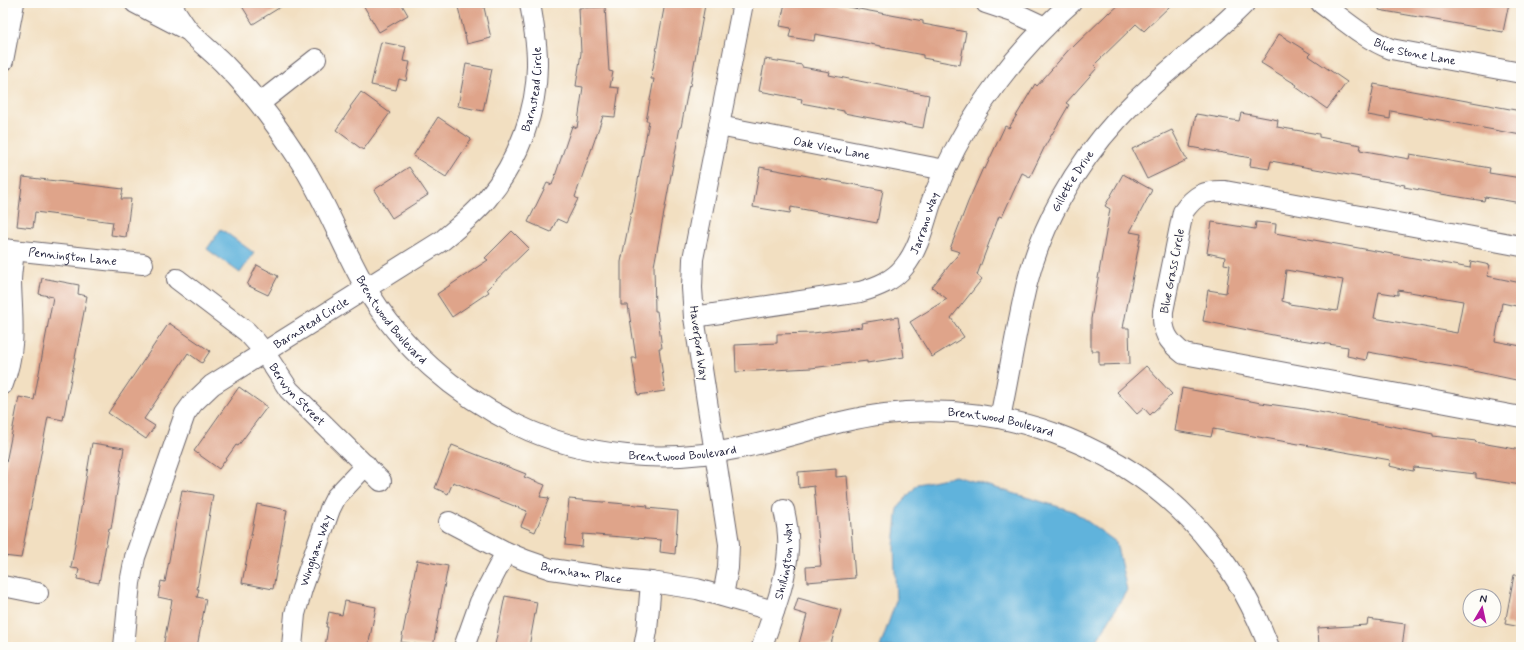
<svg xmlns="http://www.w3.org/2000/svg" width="1524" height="650" viewBox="0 0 1524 650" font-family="Mynerve,sans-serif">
	<rect width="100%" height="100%" fill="#fdfcf7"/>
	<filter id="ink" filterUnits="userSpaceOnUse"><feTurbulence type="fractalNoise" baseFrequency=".025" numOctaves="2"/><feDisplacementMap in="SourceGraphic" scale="8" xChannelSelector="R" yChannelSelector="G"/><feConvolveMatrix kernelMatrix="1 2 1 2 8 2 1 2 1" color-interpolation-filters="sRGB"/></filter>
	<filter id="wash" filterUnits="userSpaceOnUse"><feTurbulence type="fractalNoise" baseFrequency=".012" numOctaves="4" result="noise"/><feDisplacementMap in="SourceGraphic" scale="16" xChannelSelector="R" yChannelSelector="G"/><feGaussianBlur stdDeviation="0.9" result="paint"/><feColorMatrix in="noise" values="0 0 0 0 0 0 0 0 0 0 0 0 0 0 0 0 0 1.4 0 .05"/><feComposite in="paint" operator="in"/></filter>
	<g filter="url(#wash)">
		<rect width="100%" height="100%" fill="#f2dfc1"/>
		<g fill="#60b3dc" stroke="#416a8c">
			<path d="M221,229L254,253L240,273L207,249Z"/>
			<path d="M955,476L1073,511L1116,542L1127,590L1096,642L1089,647H880L896,601L894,545L898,507L918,484Z"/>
		</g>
		<g id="blocks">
			<g fill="#dfa48a" fill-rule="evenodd">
				<path d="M240,3H287L253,24Z"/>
				<path d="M362,3H401L408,15L379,32Z"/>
				<path d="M457,3H483L491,38L467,44Z"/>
				<path d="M665,3H692L705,5L690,86L689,85L681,127H680L654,266L655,311H657L662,348H659L665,391L638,395L632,358H636L628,305H621V262L631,213H632L649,121H646L654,79H651Z"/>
				<path d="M785,3H827L923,21V24L966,32L960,65L923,58V55L881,47V46L815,34L814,41L789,37L791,28L780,26Z"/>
				<path d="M1121,3H1173L1144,31L1136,24L1094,65L1097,68L1066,103L1069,105L1045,146L1030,177L1022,173L1002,217L999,216L977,275L982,279L951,318L964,337L932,357L910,322L947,299L932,287L960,252L950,249L968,202L983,168L985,169L1005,126L1009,128L1035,84L1037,86L1072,46L1073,47L1109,12L1110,13Z"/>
				<path d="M1380,3H1509L1503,32L1379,10Z"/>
				<path d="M605,7L609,71L613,72L610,87L619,88L615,117L603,116L575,197L578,199L566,223L557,219L551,232L528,222L547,183L552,185L572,126L577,128L583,87L576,86L581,53L579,8Z"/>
				<path d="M1279,34L1311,54L1309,56L1347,82L1327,109L1296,87L1297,85L1261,63Z"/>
				<path d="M381,42L406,47L403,61L410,62L406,81L399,79L396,90L371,85Z"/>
				<path d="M765,59L802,65V67L830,72L829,75L929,95L923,128L844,113V111L801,103L802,99L759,91Z"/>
				<path d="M466,64L492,69L483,111L458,106Z"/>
				<path d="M1374,84L1521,111V135L1391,111L1390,119L1368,115Z"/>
				<path d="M361,92L390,113L363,150L336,130L351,108L350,107Z"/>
				<path d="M1241,113L1278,120L1277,127L1319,134V137L1361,145L1360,150L1409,159L1410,154L1490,168L1489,173L1521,178V203L1485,197L1484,201L1441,194L1404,187L1405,185L1271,161L1269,169L1250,166L1251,158L1190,147L1196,114L1239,121Z"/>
				<path d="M438,117L471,139L446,177L413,156Z"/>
				<path d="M1172,130L1187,160L1147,179L1132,149Z"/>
				<path d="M409,167L428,195L392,218L374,190Z"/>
				<path d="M760,167L883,190L877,223L791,207L790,213L753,207Z"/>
				<path d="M1123,174L1152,190L1130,232L1141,234L1123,328H1129L1130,364L1099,365V351H1091V319L1110,209L1105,206Z"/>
				<path d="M23,177L123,189L121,199H131L126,237L111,235L113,222L35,212L33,228L17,226Z"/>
				<path d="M1212,222L1255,229L1256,222L1276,224L1275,233L1470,268L1471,261L1490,265L1487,276L1521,283V307L1502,303L1495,341L1521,346V381L1459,368L1368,352L1366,360L1347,356L1348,347L1288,338L1203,321L1208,290L1226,293L1230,265L1224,264L1225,257L1207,253ZM1286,270L1343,280L1337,311L1289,304V303L1282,301ZM1398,290L1463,301L1457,333L1374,318L1379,292L1398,295Z"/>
				<path d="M512,231L529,248L487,289L489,292L452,317L437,294L488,260L485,258Z"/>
				<path d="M257,265L278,276L268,295L247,285Z"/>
				<path d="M42,278L79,285L78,294L87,296L63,420L48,417L21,558L3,556V478L19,397L34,400L53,297L39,294Z"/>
				<path d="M898,317L904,357L867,363V361L811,368L736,372L735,345L777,343V334L813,333L862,327L861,323Z"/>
				<path d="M169,323L210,351L202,363L188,353L144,419L155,426L146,439L108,413Z"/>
				<path d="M1146,366L1172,394L1150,415L1144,408L1137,414L1117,392Z"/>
				<path d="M239,387L267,407L238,446L236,445L219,469L194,451Z"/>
				<path d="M1182,388L1261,403L1304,409L1433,434V436L1476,441L1475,442L1521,450V485L1476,478V474L1414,467L1413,471L1389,466L1390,460L1213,429L1211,437L1175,431Z"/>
				<path d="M92,443L124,448L111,529L109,528L99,583L77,579L79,569L71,568Z"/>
				<path d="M452,445L526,474L524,477L545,485L540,497L549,498L535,532L521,526L527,511L453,482L448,494L435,488Z"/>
				<path d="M836,469V477L847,476L855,578L807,582L806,567L821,566L814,486L799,488L798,472Z"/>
				<path d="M182,490L213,495L197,589H199L197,597L206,599L197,647H163L172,600L158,597L161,581L165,582Z"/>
				<path d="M569,499L648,506L647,508L678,511L675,554L660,552L661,540L583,534L582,547L565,545Z"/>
				<path d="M257,504L287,510L273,589L242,583Z"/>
				<path d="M417,560L448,566L433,647L401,642Z"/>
				<path d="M1514,575H1521V627L1505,624Z"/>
				<path d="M505,596L537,602L529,647H506L495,645Z"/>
				<path d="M798,598L841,610L830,647H798L807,615L794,611Z"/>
				<path d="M345,601L376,607L368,647H325L328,627H326L329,612L342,615Z"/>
				<path d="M1368,619L1405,624L1402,647H1319L1318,628L1367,625Z"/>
			</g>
		</g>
	</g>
	<g filter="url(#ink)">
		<use href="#blocks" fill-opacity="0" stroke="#6b646a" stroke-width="1"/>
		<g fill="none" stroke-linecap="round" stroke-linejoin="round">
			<g stroke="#6b646a" stroke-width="22">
				<g id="minor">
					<path d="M135,3L187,30"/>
					<path id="s1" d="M169,3C177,12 182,23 190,32C201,44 215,54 226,66C255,95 278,127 300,161C326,201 342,247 366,288C401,348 455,394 517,425C585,458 666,464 740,448C789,438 835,420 885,414C1008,399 1138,449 1214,548C1238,578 1255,611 1269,647"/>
					<path d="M986,3L1013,12L1045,27"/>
					<path id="s2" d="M1321,3C1343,19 1365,39 1391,49L1521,73"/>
					<path d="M3,61L14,3"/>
					<path d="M260,103L316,59"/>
					<path id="s3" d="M719,126L945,170"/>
					<path d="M1521,246L1225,191C1205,190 1195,195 1183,212L1163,311C1162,332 1167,341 1184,354L1521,417"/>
					<path id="s4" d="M3,249L143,264"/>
					<path id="s5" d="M177,279L247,332L256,342L264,352L289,390L381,481"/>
					<path id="s6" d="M694,317L860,292C877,287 893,281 904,267C919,249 924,224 931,203C935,192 940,182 944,172C973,108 1018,49 1071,3"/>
					<path d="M3,384C17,347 12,320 11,282C11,272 13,261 14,251"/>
					<path id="s7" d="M1000,418C1009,375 1016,330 1026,287C1041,225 1075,166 1118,119C1156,77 1205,44 1245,3"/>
					<path id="s8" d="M449,522L506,552L525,560L551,569L620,579L651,582L697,589L774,611"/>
					<path d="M3,586L38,593"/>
					<path d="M723,596L728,568L729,544L694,317L692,288L693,259L743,3"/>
					<path id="s9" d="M124,647L130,583L135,557L185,414L193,403L212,385L443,240C458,227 474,215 487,199C518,162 538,109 537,61C537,41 533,22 530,3"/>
					<path id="s10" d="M292,647L295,614L302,589L330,509L336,497L366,465"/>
					<path d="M464,647L480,602L506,552"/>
					<path d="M644,647L647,631L651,582"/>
					<path id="s11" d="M762,647C772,616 786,583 788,550C789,537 787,523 784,510"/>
				</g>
			</g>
			<use href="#minor" stroke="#fff" stroke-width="20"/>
		</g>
	</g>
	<g text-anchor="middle" stroke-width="3" stroke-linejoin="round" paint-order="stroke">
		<g font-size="12" fill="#22223b" stroke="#fdfcf7">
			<text dy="4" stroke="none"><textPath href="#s2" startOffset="108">Blue Stone Lane</textPath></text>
			<text dy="4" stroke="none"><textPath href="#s9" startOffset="736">Barnstead Circle</textPath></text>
			<text dy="4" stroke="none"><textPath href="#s3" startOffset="115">Oak View Lane</textPath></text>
			<text dy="4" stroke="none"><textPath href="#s7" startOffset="250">Gillette Drive</textPath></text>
			<text dy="4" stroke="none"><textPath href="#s6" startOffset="268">Jarrano Way</textPath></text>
			<text dy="4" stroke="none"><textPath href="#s4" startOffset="70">Pennington Lane</textPath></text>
			<text transform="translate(1172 271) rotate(-79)" y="4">Blue Grass Circle</text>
			<text dy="4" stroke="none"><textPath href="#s1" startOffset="390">Brentwood Boulevard</textPath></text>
			<text dy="4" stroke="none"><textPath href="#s9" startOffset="399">Barnstead Circle</textPath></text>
			<text transform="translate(699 343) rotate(82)" y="4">Haverford Way</text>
			<text dy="4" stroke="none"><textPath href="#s5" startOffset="168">Berwyn Street</textPath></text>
			<text dy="4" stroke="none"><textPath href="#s1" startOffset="1050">Brentwood Boulevard</textPath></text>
			<text dy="4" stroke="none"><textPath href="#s1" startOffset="726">Brentwood Boulevard</textPath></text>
			<text dy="4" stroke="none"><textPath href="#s10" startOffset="100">Wingham Way</textPath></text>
			<text dy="4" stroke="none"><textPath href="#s11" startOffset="89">Shillington Way</textPath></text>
			<text dy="4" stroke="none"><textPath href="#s8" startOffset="143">Burnham Place</textPath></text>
		</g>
	</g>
	<rect width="1524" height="650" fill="none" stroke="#fdfcf7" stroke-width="16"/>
	<g transform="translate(1482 608) rotate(9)"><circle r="19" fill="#fdfcf7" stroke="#a5a5ac"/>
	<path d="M0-3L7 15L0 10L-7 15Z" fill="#b5179e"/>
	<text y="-6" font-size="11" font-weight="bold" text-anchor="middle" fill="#22223b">N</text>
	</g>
</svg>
